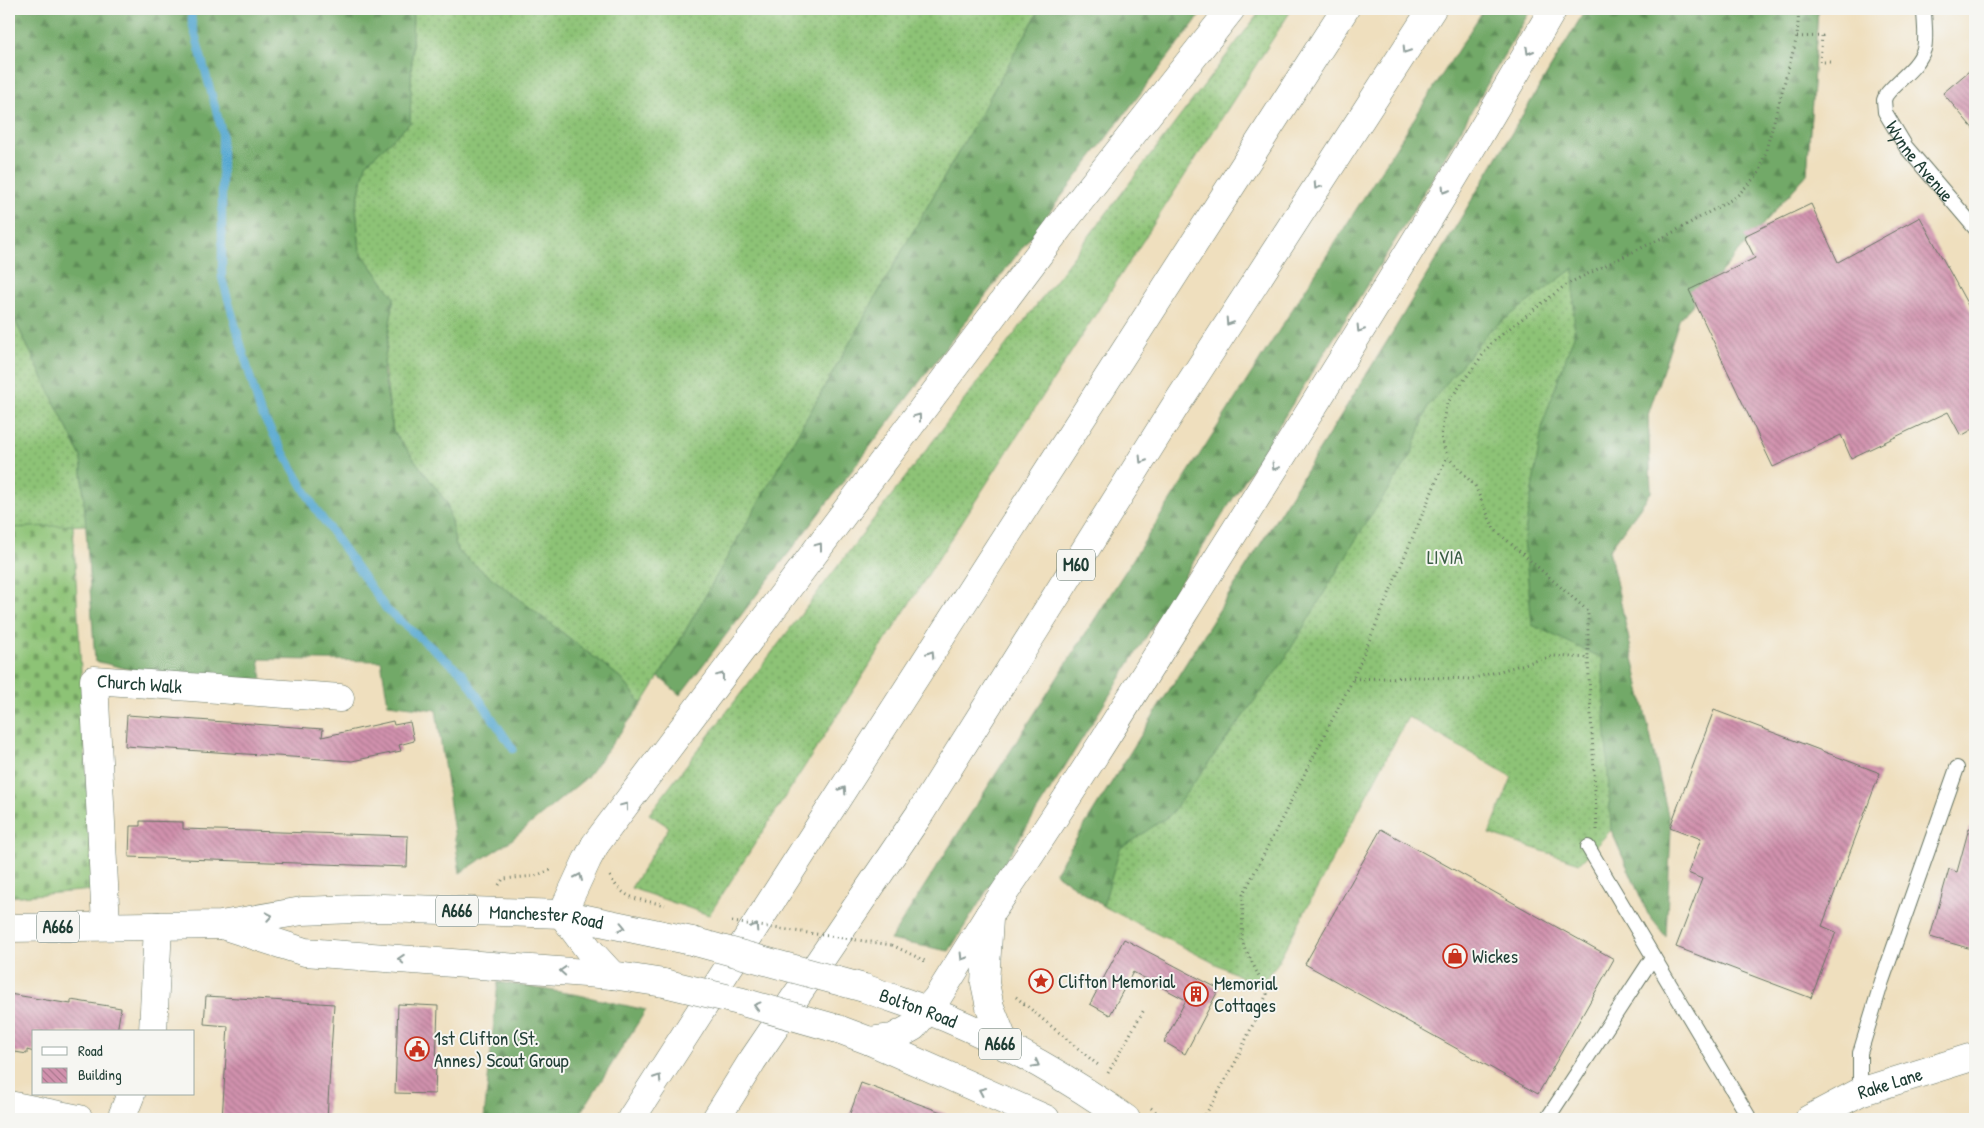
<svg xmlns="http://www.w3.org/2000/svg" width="1984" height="1128" viewBox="0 0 1984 1128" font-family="'Patrick Hand',sans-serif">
	<defs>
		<pattern id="grass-dots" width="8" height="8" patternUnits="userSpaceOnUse" patternTransform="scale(1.25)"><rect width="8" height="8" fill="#8dc376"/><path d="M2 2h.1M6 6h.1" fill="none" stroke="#73a062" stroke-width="1.8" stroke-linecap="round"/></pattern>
		<pattern id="forest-firs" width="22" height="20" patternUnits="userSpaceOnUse" patternTransform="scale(1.25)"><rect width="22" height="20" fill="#72a967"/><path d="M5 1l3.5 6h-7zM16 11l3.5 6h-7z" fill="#5d8b56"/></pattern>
		<pattern id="cemetery-stones" width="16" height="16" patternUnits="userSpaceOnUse" patternTransform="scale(1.25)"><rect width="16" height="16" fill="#8dc376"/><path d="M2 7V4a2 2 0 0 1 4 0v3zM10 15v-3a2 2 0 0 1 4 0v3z" fill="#73a062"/></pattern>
		<pattern id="building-back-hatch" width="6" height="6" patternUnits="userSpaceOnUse" patternTransform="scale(1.25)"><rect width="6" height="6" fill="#d191ad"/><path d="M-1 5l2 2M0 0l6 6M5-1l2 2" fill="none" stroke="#a9788e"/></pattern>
	</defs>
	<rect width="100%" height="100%" fill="#f6f6f2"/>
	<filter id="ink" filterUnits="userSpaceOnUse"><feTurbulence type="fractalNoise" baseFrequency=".02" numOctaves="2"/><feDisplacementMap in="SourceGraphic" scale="10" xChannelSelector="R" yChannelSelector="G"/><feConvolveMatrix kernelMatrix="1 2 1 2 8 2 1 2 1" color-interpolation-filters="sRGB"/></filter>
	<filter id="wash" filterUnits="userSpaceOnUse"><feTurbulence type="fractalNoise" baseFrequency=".0096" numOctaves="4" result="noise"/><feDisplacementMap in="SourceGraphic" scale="20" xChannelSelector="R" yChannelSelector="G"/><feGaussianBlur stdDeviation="1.12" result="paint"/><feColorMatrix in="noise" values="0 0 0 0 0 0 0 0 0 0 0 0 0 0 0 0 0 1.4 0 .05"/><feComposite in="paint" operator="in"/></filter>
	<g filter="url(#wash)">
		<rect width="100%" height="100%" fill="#efdfbe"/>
		<g fill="url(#grass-dots)" stroke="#568055">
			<path d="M413,9H1040L659,677L642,704L621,678L457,551L447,503L393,431L384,365L394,297L360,251L356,207L366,164L410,123Z"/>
			<path d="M1262,9H1292L709,915L631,888L669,827L649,814Z"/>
			<path d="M1586,9H1818L1807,174L1679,320L1648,415L1651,492L1609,550L1670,827L1648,914L1611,830L1580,863L1489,834L1512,777L1408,717L1277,964L1259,986L1103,906L1055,873L1388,340Z"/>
			<path d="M9,308L81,457L86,525L9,528Z"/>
		</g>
		<g fill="url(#forest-firs)" stroke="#48734e">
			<path d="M9,9H413L410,123L366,164L356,207L360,251L394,297L383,370L393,431L447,503L457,551L621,678L642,704L586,778L510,841L460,873L436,710L388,704L381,661L259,659L262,679L156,676L95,661L81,457L9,308Z"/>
			<path d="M1040,9H1205L680,695L659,677Z"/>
			<path d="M1484,9H1531L1411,215L949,951L890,940Z"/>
			<path d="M1586,9H1818L1807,174L1679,320L1648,415L1651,492L1609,550L1671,829L1666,937L1648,914L1611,830L1602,658L1532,625L1524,538L1543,422L1574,335V268L1489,331L1428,406L1411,456L1367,521L1281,665L1170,815L1120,849L1103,906L1055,873L1388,340Z"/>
			<path d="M498,982L579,995L646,1010L577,1119H484Z"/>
		</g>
		<path fill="url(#cemetery-stones)" stroke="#568055" d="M73,525L93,890L9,897V528Z"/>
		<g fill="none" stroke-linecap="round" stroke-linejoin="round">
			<path stroke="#55a7d0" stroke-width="8" d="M191,9L192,23L222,132V278L260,411L315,508L387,610L462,673L513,749"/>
		</g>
		<g id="blocks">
			<g fill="url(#building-back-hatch)">
				<path d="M1975,66V131L1943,93Z"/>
				<path d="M1811,204L1838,262L1920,217L1975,318V428L1961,436L1948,412L1851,458L1841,435L1773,467L1689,290L1755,258L1744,236Z"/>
				<path d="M1714,710L1880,773L1822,926L1836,932L1811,998L1676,947L1702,879L1688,873L1701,839L1670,827Z"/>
				<path d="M127,715L323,729L322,737L393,721L394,725L410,722L414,741L399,745L401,751L352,761L125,746Z"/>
				<path d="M140,821L183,822V829L408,836L407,867L129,857L130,826H140Z"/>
				<path d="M1969,828L1975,829V950L1930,937L1949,869L1957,872Z"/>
				<path d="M1381,829L1614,959L1538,1094L1305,964Z"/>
				<path d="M1124,939L1219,989L1185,1054L1164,1042L1186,1000L1133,972L1110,1015L1090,1004Z"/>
				<path d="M9,994L71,1004V1000L121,1008L117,1032H34V1052L27,1050V1054L9,1051Z"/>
				<path d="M206,996L334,1004L327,1119H222L228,1026L204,1024Z"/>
				<path d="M398,1004L438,1006L435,1094L395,1093Z"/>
				<path d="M861,1083L955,1117V1119H848Z"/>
			</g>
		</g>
	</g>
	<g filter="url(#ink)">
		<use href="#blocks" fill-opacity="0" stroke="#687664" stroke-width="1"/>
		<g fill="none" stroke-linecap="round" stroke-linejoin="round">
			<g stroke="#687664" stroke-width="16">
				<g id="service">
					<path id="s1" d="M1924,9C1924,21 1927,37 1924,49C1918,68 1897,80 1886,95L1884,100L1885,112L1906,147L1975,228"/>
					<path d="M1588,847L1750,1119"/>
					<path d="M1860,1092V1053L1882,981L1957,768"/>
					<path d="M1547,1119L1653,957"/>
				</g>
			</g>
			<g stroke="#687664" stroke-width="29">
				<g id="minor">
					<path id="s2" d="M106,925L94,680L340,698"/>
					<path d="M153,1032L158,926"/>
					<path d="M9,1105L79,1119"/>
					<path d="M121,1119L131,1094"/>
					<path id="s3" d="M1809,1119L1860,1092L1969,1058H1975"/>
				</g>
			</g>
			<g stroke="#687664" stroke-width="29">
				<g id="primary">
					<path d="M595,845L587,860L562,914L589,950L612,975"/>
					<path d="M989,919L985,983L990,1007L1006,1047"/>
					<path d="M225,926L305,952L612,975L664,983"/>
					<path id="s4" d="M9,928L221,925L302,911L382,908L562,914L692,941"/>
					<path id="s5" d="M864,988C891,998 920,1007 947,1018C1007,1043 1073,1081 1126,1119"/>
					<path d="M838,1029L870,1041L1046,1119"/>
					<path d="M870,1041L893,1038L913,1027L937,998L989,915"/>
				</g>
			</g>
			<g stroke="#687664" stroke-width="29">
				<g id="motorway">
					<path d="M595,845L1060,226L1231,9"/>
					<path d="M989,915C1069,799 1143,678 1218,558C1332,377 1446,195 1553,9"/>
					<path d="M631,1119L1345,9"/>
					<path d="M716,1119L752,1061L919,815L1174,408L1432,9"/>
				</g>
			</g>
			<g stroke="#687664" stroke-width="3" stroke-dasharray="1 4" stroke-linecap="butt">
				<path d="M1797,37L1822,36L1820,62H1831"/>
				<path d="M1353,679L1416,677L1471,679L1553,656L1588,658"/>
				<path d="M1597,830L1588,658V611L1494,529L1475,486L1447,456L1441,437L1446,405L1492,342L1567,284L1670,234L1736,197L1760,172L1797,37L1799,9"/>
				<path d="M610,876C623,901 640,899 665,905"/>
				<path d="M499,885L503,879L535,876L553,869"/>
				<path d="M892,945L927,962"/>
				<path d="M1016,997L1098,1065"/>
				<path d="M1108,1073L1145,1008"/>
				<path d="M1151,1108L1165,1119"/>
				<path d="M1203,1119L1235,1063L1267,994L1242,941L1243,895L1353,679L1447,456"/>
			</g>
			<use href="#service" stroke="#fff" stroke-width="14"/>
			<use href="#minor" stroke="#fff" stroke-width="28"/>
			<use href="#primary" stroke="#fff" stroke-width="28"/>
			<use href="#motorway" stroke="#fff" stroke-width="28"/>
			<g stroke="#687664" stroke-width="29" stroke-linecap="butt">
				<g id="primary-bridge">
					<path d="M692,941L864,988"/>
					<path d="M664,983L739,1001L838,1029"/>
				</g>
			</g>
			<path stroke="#687664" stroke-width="3" stroke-dasharray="1 4" stroke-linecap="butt" d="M732,922L892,945"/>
			<use href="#primary-bridge" stroke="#fff" stroke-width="28"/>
		</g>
		<defs><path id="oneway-chevron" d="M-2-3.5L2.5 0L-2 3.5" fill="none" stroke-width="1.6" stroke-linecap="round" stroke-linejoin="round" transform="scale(1.25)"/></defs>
		<g stroke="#8f9e9a">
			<use href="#oneway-chevron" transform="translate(1406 50) rotate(123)"/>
			<use href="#oneway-chevron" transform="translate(1529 51) rotate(120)"/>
			<use href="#oneway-chevron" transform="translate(1317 186) rotate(123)"/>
			<use href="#oneway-chevron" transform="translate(1445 190) rotate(122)"/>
			<use href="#oneway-chevron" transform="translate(1229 322) rotate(123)"/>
			<use href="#oneway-chevron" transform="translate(1360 329) rotate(122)"/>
			<use href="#oneway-chevron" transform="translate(918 417) rotate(-53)"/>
			<use href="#oneway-chevron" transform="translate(1142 460) rotate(122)"/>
			<use href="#oneway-chevron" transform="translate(1275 467) rotate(122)"/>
			<use href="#oneway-chevron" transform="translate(819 546) rotate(-53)"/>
			<use href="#oneway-chevron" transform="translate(931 654) rotate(-57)"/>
			<use href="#oneway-chevron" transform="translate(721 676) rotate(-53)"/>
			<use href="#oneway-chevron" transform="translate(843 790) rotate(-57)"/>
			<use href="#oneway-chevron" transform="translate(625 806) rotate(-53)"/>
			<use href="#oneway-chevron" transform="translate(579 877) rotate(-66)"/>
			<use href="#oneway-chevron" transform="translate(269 916) rotate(-10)"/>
			<use href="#oneway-chevron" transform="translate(622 927) rotate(12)"/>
			<use href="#oneway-chevron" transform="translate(755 927) rotate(-57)"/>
			<use href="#oneway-chevron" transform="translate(963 957) rotate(122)"/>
			<use href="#oneway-chevron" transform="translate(401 959) rotate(-176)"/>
			<use href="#oneway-chevron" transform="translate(563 971) rotate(-176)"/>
			<use href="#oneway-chevron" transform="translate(757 1006) rotate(-165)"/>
			<use href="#oneway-chevron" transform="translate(1036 1064) rotate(29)"/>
			<use href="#oneway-chevron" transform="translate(658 1078) rotate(-57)"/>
			<use href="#oneway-chevron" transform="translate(982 1091) rotate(-156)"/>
		</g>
	</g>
	<defs>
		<g id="shop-ring" transform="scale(1.25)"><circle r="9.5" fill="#f6f6f2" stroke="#c8321e" stroke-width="1.5"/><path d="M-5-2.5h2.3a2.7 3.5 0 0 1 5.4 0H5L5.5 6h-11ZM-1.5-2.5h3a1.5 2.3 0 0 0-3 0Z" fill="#c8321e"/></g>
		<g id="sight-ring" transform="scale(1.25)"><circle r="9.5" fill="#f6f6f2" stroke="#c8321e" stroke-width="1.5"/><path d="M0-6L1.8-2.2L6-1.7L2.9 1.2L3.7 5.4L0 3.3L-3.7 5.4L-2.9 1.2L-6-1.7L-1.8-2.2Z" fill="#c8321e"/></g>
		<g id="building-ring" transform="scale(1.25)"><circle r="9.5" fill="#f6f6f2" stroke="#c8321e" stroke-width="1.5"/><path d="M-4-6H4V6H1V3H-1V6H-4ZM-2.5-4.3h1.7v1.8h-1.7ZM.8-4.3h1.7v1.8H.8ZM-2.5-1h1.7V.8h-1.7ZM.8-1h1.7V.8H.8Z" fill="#c8321e"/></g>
		<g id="civic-ring" transform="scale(1.25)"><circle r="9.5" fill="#f6f6f2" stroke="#c8321e" stroke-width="1.5"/><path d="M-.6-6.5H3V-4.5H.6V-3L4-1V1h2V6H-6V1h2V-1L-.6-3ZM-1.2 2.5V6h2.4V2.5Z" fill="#c8321e"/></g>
	</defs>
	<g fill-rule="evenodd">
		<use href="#shop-ring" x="1455" y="956"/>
		<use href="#sight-ring" x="1041" y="981"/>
		<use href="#building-ring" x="1196" y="994"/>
		<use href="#civic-ring" x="417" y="1049"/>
	</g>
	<g text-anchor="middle" stroke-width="4" stroke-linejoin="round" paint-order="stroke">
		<g fill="#f6f6f2" stroke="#60746d" stroke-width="1">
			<rect x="1057" y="549.5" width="38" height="31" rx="4"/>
			<rect x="436" y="895.5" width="42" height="31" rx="4"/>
			<rect x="37" y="911.5" width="42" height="31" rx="4"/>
			<rect x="979" y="1028.5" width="42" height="31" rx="4"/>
		</g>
		<g font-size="18" font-weight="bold" fill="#1f3d34">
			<text x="1076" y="571">M60</text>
			<text x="457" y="917">A666</text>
			<text x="58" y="933">A666</text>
			<text x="1000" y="1050">A666</text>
		</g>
		<g font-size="19" fill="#1f3d34" stroke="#f6f6f2">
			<text dy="7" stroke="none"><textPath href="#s1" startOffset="178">Wynne Avenue</textPath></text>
			<text dy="7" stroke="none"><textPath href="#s2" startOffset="291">Church Walk</textPath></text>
			<text dy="7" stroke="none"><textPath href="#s4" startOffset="539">Manchester Road</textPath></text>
			<text dy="7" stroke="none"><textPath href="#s5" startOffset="58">Bolton Road</textPath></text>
			<text dy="7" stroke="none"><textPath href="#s3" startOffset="89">Rake Lane</textPath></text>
		</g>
		<g font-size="19" fill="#3a5e44" stroke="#f6f6f2">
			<text x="1445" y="564">LIVIA</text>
		</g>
		<g font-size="19" fill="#1f3d34" stroke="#f6f6f2" text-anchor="start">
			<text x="1472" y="963">Wickes</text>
			<text x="1058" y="988">Clifton Memorial</text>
			<text x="1214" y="990">Memorial<tspan x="1214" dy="22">Cottages</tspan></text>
			<text x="434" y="1045">1st Clifton (St.<tspan x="434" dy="22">Annes) Scout Group</tspan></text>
		</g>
	</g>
	<rect width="1984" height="1128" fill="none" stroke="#f6f6f2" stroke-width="30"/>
	<rect x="32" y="1030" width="162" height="65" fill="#f6f6f2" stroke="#a0aca6"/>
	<rect x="42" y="1047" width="25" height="8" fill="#ffffff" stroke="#a0aca6"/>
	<text x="78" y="1056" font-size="15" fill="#1f3d34">Road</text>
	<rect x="42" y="1068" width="25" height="15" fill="url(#building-back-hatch)" stroke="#a0aca6"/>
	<text x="78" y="1080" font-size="15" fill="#1f3d34">Building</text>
</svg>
